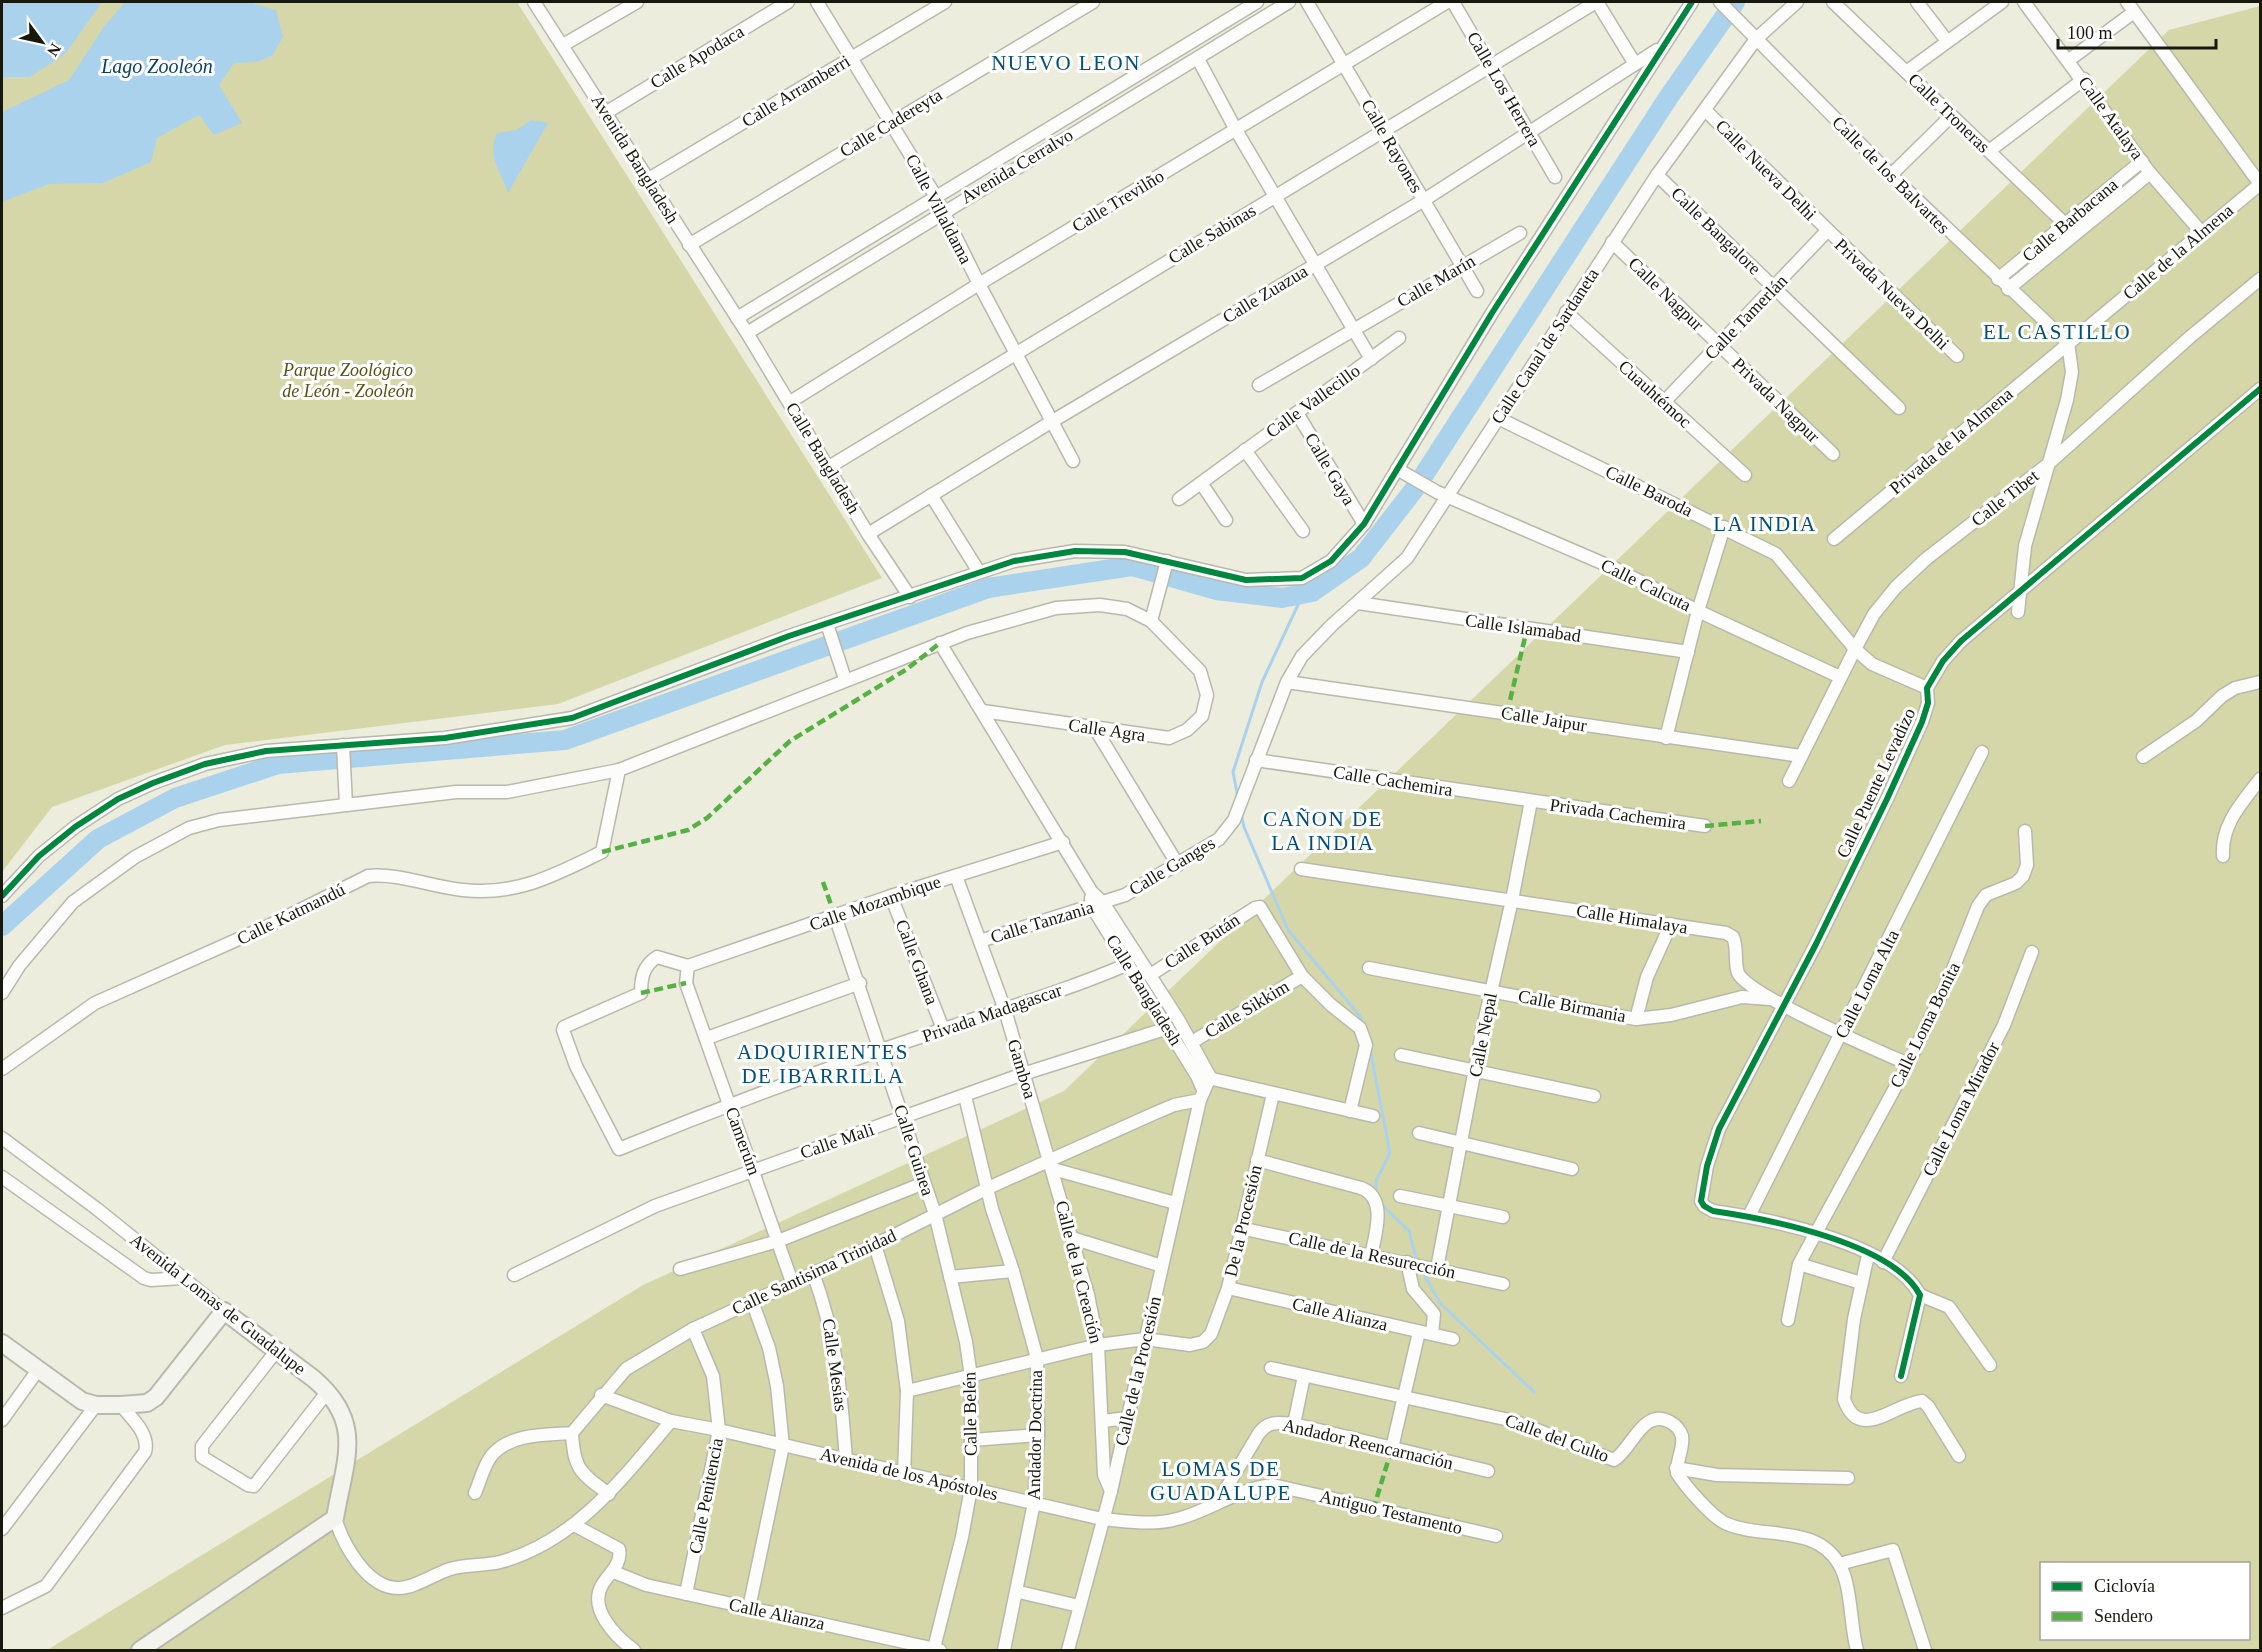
<svg xmlns="http://www.w3.org/2000/svg" width="2262" height="1652" viewBox="0 0 2262 1652" font-family="Georgia,serif">
	<rect width="100%" height="100%" fill="#eceddc"/>
	<g fill="#d6d7a8" fill-rule="evenodd">
		<path d="M2,2H517L882,578L558,704L225,745L52,807L2,872Z"/>
		<path d="M2260,6V1650H47L643,1285L1064,1091L2169,30ZM2042,1564H2248V1638H2042Z"/>
	</g>
	<g fill="#aad2ed">
		<path d="M2,2H102L65,54L30,77H2Z"/>
		<path d="M125,2H248L276,10L283,37L272,56L256,62L234,63L219,85L242,123L214,135L199,115L157,138L151,162L103,183L49,184L2,202V112L69,80L103,28Z"/>
		<path d="M531,120L548,123L508,193C501,172 486,156 497,133L517,130Z"/>
	</g>
	<g fill="none" stroke-linecap="round" stroke-linejoin="round">
		<g stroke="#aad2ed" stroke-width="3">
			<path d="M1238,798L1233,772L1262,682L1303,594"/>
			<path d="M1241,813L1244,827L1288,930L1360,1016L1362,1023"/>
			<path d="M1370,1049L1390,1153L1376,1181V1196"/>
			<path d="M1381,1204L1409,1231L1417,1262"/>
			<path d="M1422,1271L1440,1303L1534,1392"/>
		</g>
		<path stroke="#aad2ed" stroke-width="20" d="M2,926L98,839L175,798L278,764L565,740L988,588L1132,566L1216,590L1282,598L1312,592L1361,558L1416,487L1668,98L1735,2"/>
		<g stroke="#b8b9ac" stroke-width="15">
			<g id="street">
				<path d="M534,2L747,333L868,534L910,597"/>
				<path d="M817,2L936,197L979,284L1073,461"/>
				<path d="M1307,2L1477,291"/>
				<path d="M1453,2L1555,177"/>
				<path d="M1597,2L1635,64"/>
				<path d="M1720,2L1891,175L2068,343"/>
				<path d="M1833,2L2064,223"/>
				<path d="M1917,2L1947,41"/>
				<path d="M2024,2L2150,173L2202,233"/>
				<path d="M2127,2L2260,184"/>
				<path d="M563,45L637,2"/>
				<path d="M1198,59L1236,130L1371,359"/>
				<path d="M2069,60L2134,12"/>
				<path d="M1906,72L2002,2"/>
				<path d="M1705,110L1957,356"/>
				<path d="M607,112L788,2"/>
				<path d="M1989,151L2084,79"/>
				<path d="M1657,175L1899,408"/>
				<path d="M1891,175L1951,116"/>
				<path d="M647,180L945,2"/>
				<path d="M1612,242L1833,454"/>
				<path d="M689,245L1093,2"/>
				<path d="M1998,279L2142,161"/>
				<path d="M2008,289L2150,173"/>
				<path d="M1566,312L1745,475"/>
				<path d="M737,318L1257,2"/>
				<path d="M747,333L1289,2"/>
				<path d="M1259,385L1520,233"/>
				<path d="M790,402L979,284L1447,2"/>
				<path d="M1664,402L1827,231"/>
				<path d="M1297,413L1364,524"/>
				<path d="M1498,418L1776,554L1855,649L1872,664L1927,688"/>
				<path d="M1245,450L1303,531"/>
				<path d="M829,467L1596,2"/>
				<path d="M1397,469L1437,492L1616,569L1698,611L1840,677"/>
				<path d="M1201,483L1226,520"/>
				<path d="M931,495L979,572"/>
				<path d="M1179,499L1399,338"/>
				<path d="M868,534L1051,422L1424,200L1657,50"/>
				<path d="M1834,539L2260,184"/>
				<path d="M1358,603L1688,652"/>
				<path d="M2018,612L2025,546L2067,400L2072,372L2068,343"/>
				<path d="M1151,621L1167,561"/>
				<path d="M827,624L845,679"/>
				<path d="M940,643L1091,891L1104,904L1178,1019L1210,1077L1200,1100L1111,1491L1068,1650"/>
				<path d="M1287,682L1801,756"/>
				<path d="M1096,730L1178,865"/>
				<path d="M1666,738L1698,611L1724,527"/>
				<path d="M343,745L346,805"/>
				<path d="M2143,757L2196,721L2222,696L2235,688L2260,682"/>
				<path d="M1256,760L1705,826"/>
				<path d="M1789,781L1855,649L1874,614L1896,587L1926,559L2047,465L2190,337L2260,279"/>
				<path d="M2223,856C2221,824 2242,803 2260,779"/>
				<path d="M1301,869L1726,933L1733,937C1738,948 1734,962 1738,973C1749,996 1879,1051 1908,1064"/>
				<path d="M956,876L1005,1010L1088,1295L1098,1345L1104,1475L1111,1491"/>
				<path d="M2,896L39,856L75,827L118,799L153,783L205,764L266,751L445,738L572,718L789,636L1014,561L1075,551L1125,552L1246,580L1302,578L1331,561L1364,524L1492,313L1692,2"/>
				<path d="M891,896L943,1029"/>
				<path d="M1091,898V905L1197,1076L1203,1090"/>
				<path d="M835,916L935,1214L966,1342L971,1377V1488L962,1537L934,1648"/>
				<path d="M980,941L1125,895L1219,839L1234,820L1287,682L1302,656L1332,625L1407,558L1657,175L1756,39L1797,2"/>
				<path d="M688,966L657,957C643,966 641,978 641,993L564,1027L563,1030L576,1066L619,1149C726,1105 834,1065 944,1029C1006,1008 1068,990 1128,964"/>
				<path d="M688,966L891,896L1063,842"/>
				<path d="M688,966L686,983L792,1282"/>
				<path d="M1369,968L1636,1019L1671,1015L1742,997L1770,999"/>
				<path d="M1150,975L1255,908L1260,907L1302,976L1331,1005L1360,1028L1366,1045L1350,1111"/>
				<path d="M2,993L19,966L73,902L135,857L189,828L219,820L456,792H507L619,770"/>
				<path d="M1636,1019L1647,977L1671,924"/>
				<path d="M707,1038L860,983"/>
				<path d="M1192,1042L1302,976"/>
				<path d="M1401,1055L1594,1096"/>
				<path d="M2,1069L95,1003L270,925L368,876C400,873 431,887 463,890C517,896 555,875 602,852L619,770L967,633L1056,608L1100,605L1127,609L1151,621L1200,671L1207,695L1202,716L1187,730L1169,738L983,711"/>
				<path d="M1204,1077L1373,1116"/>
				<path d="M965,1096L992,1209L1013,1271L1037,1358L1038,1435L1034,1503L1004,1650"/>
				<path d="M1419,1133L1572,1169"/>
				<path d="M2,1138L97,1209L224,1311"/>
				<path d="M1257,1160L1361,1188C1388,1198 1375,1235 1371,1256"/>
				<path d="M1053,1169L1175,1203"/>
				<path d="M2,1177L144,1278L151,1280L182,1278"/>
				<path d="M1400,1196L1503,1217"/>
				<path d="M1749,1216L1982,752"/>
				<path d="M1240,1228L1503,1284"/>
				<path d="M1072,1238L1162,1266"/>
				<path d="M875,1245L898,1321L907,1391L904,1475"/>
				<path d="M1868,1255L1854,1319L1844,1399C1859,1444 1895,1403 1922,1401L1928,1406L1959,1456"/>
				<path d="M1407,1262L1413,1289L1434,1314L1432,1334"/>
				<path d="M1883,1262L2004,1025L2032,952"/>
				<path d="M1799,1264L1861,1283"/>
				<path d="M1437,1268L1483,1027L1512,900L1531,801"/>
				<path d="M680,1269L778,1241L924,1183"/>
				<path d="M813,1273C837,1338 841,1391 846,1460"/>
				<path d="M514,1275L655,1206L1023,1074L1168,1028"/>
				<path d="M950,1277L1013,1271"/>
				<path d="M1228,1288L1453,1339"/>
				<path d="M1920,1295L1949,1307L1990,1365"/>
				<path d="M1788,1320L1799,1264L1908,1064L1949,979L1978,906L1986,895L2016,883L2023,876L2027,865L2025,831"/>
				<path d="M277,1350L202,1446V1457L248,1485L254,1486L328,1391"/>
				<path d="M1271,1368L1514,1421L1614,1460C1632,1449 1643,1407 1670,1422C1676,1425 1680,1430 1682,1436C1684,1449 1676,1461 1677,1473C1686,1487 1711,1516 1725,1523C1762,1540 1815,1523 1839,1564C1852,1585 1850,1626 1857,1650"/>
				<path d="M1901,1376L1920,1295C1893,1243 1768,1219 1713,1211L1704,1206L1701,1201L1707,1166L1719,1129L1816,944L1887,799L1922,722L1928,703L1927,688L1943,661L1961,641L2260,389"/>
				<path d="M907,1391L1098,1345L1145,1339L1190,1345L1203,1342L1211,1334L1228,1288L1273,1094"/>
				<path d="M601,1395L671,1421L719,1430L1102,1519C1127,1521 1152,1526 1177,1519C1210,1511 1238,1488 1273,1485L1496,1536"/>
				<path d="M2,1420L38,1370"/>
				<path d="M1103,1421L1127,1418"/>
				<path d="M1294,1424L1304,1376"/>
				<path d="M572,1433C574,1469 580,1473 609,1494"/>
				<path d="M972,1440L1038,1435"/>
				<path d="M1392,1448L1419,1332"/>
				<path d="M1676,1468L1717,1475L1848,1478"/>
				<path d="M475,1493C480,1482 484,1464 492,1455C511,1433 545,1435 572,1433L626,1369L693,1329L875,1245L988,1188L1153,1114L1174,1105L1200,1100"/>
				<path d="M1218,1502L1259,1433C1269,1420 1279,1423 1294,1424L1488,1471"/>
				<path d="M335,1518C343,1544 367,1589 399,1588C415,1588 434,1574 450,1569C467,1564 484,1566 500,1562C575,1542 623,1478 671,1421"/>
				<path d="M574,1525L619,1549C622,1565 609,1573 602,1585C588,1609 616,1637 634,1650"/>
				<path d="M2,1529L96,1405"/>
				<path d="M1839,1564L1893,1550L1925,1650"/>
				<path d="M614,1572L646,1585L940,1650"/>
				<path d="M1019,1592L1079,1606"/>
				<path d="M686,1594L719,1430L713,1376L693,1329"/>
				<path d="M2,1608L46,1586L145,1452C150,1434 132,1419 121,1405"/>
				<path d="M749,1608L783,1446L777,1386L769,1348L752,1301"/>
			</g>
		</g>
		<g stroke="#b8b9ac" stroke-width="20">
			<path id="secondary" d="M2,1343L82,1401L96,1405H121L147,1403L156,1397L224,1311L314,1379C365,1423 345,1459 335,1518L140,1650"/>
		</g>
		<use href="#street" stroke="#fcfcfa" stroke-width="12"/>
		<use href="#secondary" stroke="#f4f4ef" stroke-width="16"/>
		<g stroke="#55b144" stroke-width="4.5" stroke-dasharray="9 4.5" stroke-linecap="butt">
			<path d="M1507,713L1527,629"/>
			<path d="M1705,826L1761,821"/>
			<path d="M602,852L688,830L707,818L790,741L907,669L940,643"/>
			<path d="M823,882L835,916"/>
			<path d="M641,993L686,983"/>
			<path d="M1373,1510L1392,1448"/>
		</g>
		<g stroke="#fff" stroke-width="10">
			<g id="cycleway">
				<path d="M2,896L39,856L75,827L118,799L153,783L205,764L266,751L445,738L572,718L789,636L1014,561L1075,551L1125,552L1246,580L1302,578L1331,561L1364,524L1492,313L1692,2"/>
				<path d="M1901,1376L1920,1295C1893,1243 1768,1219 1713,1211L1704,1206L1701,1201L1707,1166L1719,1129L1816,944L1887,799L1922,722L1928,703L1927,688L1943,661L1961,641L2260,389"/>
			</g>
		</g>
		<use href="#cycleway" stroke="#00873e" stroke-width="6"/>
	</g>
	<g text-anchor="middle" stroke-width="6" stroke-linejoin="round" paint-order="stroke">
		<g font-size="18" fill="#18190e" stroke="#fff">
			<text transform="translate(697 57) rotate(-31)" y="6">Calle Apodaca</text>
			<text transform="translate(1504 89) rotate(60)" y="6">Calle Los Herrera</text>
			<text transform="translate(796 91) rotate(-31)" y="6">Calle Arramberri</text>
			<text transform="translate(1949 113) rotate(44)" y="6">Calle Troneras</text>
			<text transform="translate(2111 118) rotate(54)" y="6">Calle Atalaya</text>
			<text transform="translate(891 123) rotate(-31)" y="6">Calle Cadereyta</text>
			<text transform="translate(1392 146) rotate(60)" y="6">Calle Rayones</text>
			<text transform="translate(635 159) rotate(58)" y="6">Avenida Bangladesh</text>
			<text transform="translate(1017 166) rotate(-31)" y="6">Avenida Cerralvo</text>
			<text transform="translate(1766 170) rotate(45)" y="6">Calle Nueva Delhi</text>
			<text transform="translate(1891 175) rotate(45)" y="6">Calle de los Balvartes</text>
			<text transform="translate(1118 201) rotate(-31)" y="6">Calle Trevilño</text>
			<text transform="translate(939 209) rotate(62)" y="6">Calle Villaldama</text>
			<text transform="translate(2070 220) rotate(-40)" y="6">Calle Barbacana</text>
			<text transform="translate(1716 231) rotate(44)" y="6">Calle Bangalore</text>
			<text transform="translate(1212 234) rotate(-31)" y="6">Calle Sabinas</text>
			<text transform="translate(2178 252) rotate(-40)" y="6">Calle de la Almena</text>
			<text transform="translate(1436 281) rotate(-30)" y="6">Calle Marín</text>
			<text transform="translate(1265 294) rotate(-31)" y="6">Calle Zuazua</text>
			<text transform="translate(1666 294) rotate(44)" y="6">Calle Nagpur</text>
			<text transform="translate(1892 294) rotate(44)" y="6">Privada Nueva Delhi</text>
			<text transform="translate(1746 317) rotate(-46)" y="6">Calle Tamerlán</text>
			<text transform="translate(1545 346) rotate(-57)" y="6">Calle Canal de Sardaneta</text>
			<text transform="translate(1655 394) rotate(42)" y="6">Cuauhtémoc</text>
			<text transform="translate(1776 400) rotate(44)" y="6">Privada Nagpur</text>
			<text transform="translate(1313 401) rotate(-36)" y="6">Calle Vallecillo</text>
			<text transform="translate(1951 441) rotate(-40)" y="6">Privada de la Almena</text>
			<text transform="translate(823 458) rotate(59)" y="6">Calle Bangladesh</text>
			<text transform="translate(1330 469) rotate(59)" y="6">Calle Gaya</text>
			<text transform="translate(1649 491) rotate(26)" y="6">Calle Baroda</text>
			<text transform="translate(2005 498) rotate(-38)" y="6">Calle Tibet</text>
			<text transform="translate(1646 585) rotate(26)" y="6">Calle Calcuta</text>
			<text transform="translate(1523 628) rotate(8)" y="6">Calle Islamabad</text>
			<text transform="translate(1544 719) rotate(9)" y="6">Calle Jaipur</text>
			<text transform="translate(1107 730) rotate(8)" y="6">Calle Agra</text>
			<text transform="translate(1393 781) rotate(9)" y="6">Calle Cachemira</text>
			<text transform="translate(1876 783) rotate(-65)" y="6">Calle Puente Levadizo</text>
			<text transform="translate(1618 814) rotate(8)" y="6">Privada Cachemira</text>
			<text transform="translate(1172 866) rotate(-31)" y="6">Calle Ganges</text>
			<text transform="translate(875 903) rotate(-19)" y="6">Calle Mozambique</text>
			<text transform="translate(291 914) rotate(-26)" y="6">Calle Katmandú</text>
			<text transform="translate(1632 919) rotate(9)" y="6">Calle Himalaya</text>
			<text transform="translate(1042 922) rotate(-17)" y="6">Calle Tanzania</text>
			<text transform="translate(1202 941) rotate(-33)" y="6">Calle Bután</text>
			<text transform="translate(917 962) rotate(69)" y="6">Calle Ghana</text>
			<text transform="translate(1867 984) rotate(-63)" y="6">Calle Loma Alta</text>
			<text transform="translate(1144 990) rotate(58)" y="6">Calle Bangladesh</text>
			<text transform="translate(1572 1006) rotate(11)" y="6">Calle Birmania</text>
			<text transform="translate(1247 1009) rotate(-31)" y="6">Calle Sikkim</text>
			<text transform="translate(992 1013) rotate(-19)" y="6">Privada Madagascar</text>
			<text transform="translate(1925 1025) rotate(-64)" y="6">Calle Loma Bonita</text>
			<text transform="translate(1483 1035) rotate(-79)" y="6">Calle Nepal</text>
			<text transform="translate(1022 1069) rotate(73)" y="6">Gamboa</text>
			<text transform="translate(1961 1109) rotate(-63)" y="6">Calle Loma Mirador</text>
			<text transform="translate(743 1141) rotate(70)" y="6">Camerúm</text>
			<text transform="translate(837 1141) rotate(-19)" y="6">Calle Mali</text>
			<text transform="translate(914 1150) rotate(72)" y="6">Calle Guinea</text>
			<text transform="translate(1243 1221) rotate(-77)" y="6">De la Procesión</text>
			<text transform="translate(1372 1255) rotate(12)" y="6">Calle de la Resurección</text>
			<text transform="translate(814 1272) rotate(-25)" y="6">Calle Santisima Trinidad</text>
			<text transform="translate(1079 1272) rotate(76)" y="6">Calle de la Creación</text>
			<text transform="translate(218 1304) rotate(38)" y="6">Avenida Lomas de Guadalupe</text>
			<text transform="translate(1340 1314) rotate(13)" y="6">Calle Alianza</text>
			<text transform="translate(835 1365) rotate(82)" y="6">Calle Mesías</text>
			<text transform="translate(1138 1371) rotate(-77)" y="6">Calle de la Procesión</text>
			<text transform="translate(970 1414) rotate(-91)" y="6">Calle Belén</text>
			<text transform="translate(1035 1435) rotate(-89)" y="6">Andador Doctrina</text>
			<text transform="translate(1557 1438) rotate(20)" y="6">Calle del Culto</text>
			<text transform="translate(1368 1444) rotate(13)" y="6">Andador Reencarnación</text>
			<text transform="translate(909 1474) rotate(13)" y="6">Avenida de los Apóstoles</text>
			<text transform="translate(706 1496) rotate(-79)" y="6">Calle Penitencia</text>
			<text transform="translate(1391 1512) rotate(13)" y="6">Antiguo Testamento</text>
			<text transform="translate(777 1614) rotate(12)" y="6">Calle Alianza</text>
		</g>
		<g font-size="18" font-style="italic" fill="#535413" stroke="#fff">
			<text x="348" y="376">Parque Zoológico<tspan x="348" dy="21">de León - Zooleón</tspan></text>
		</g>
		<g font-size="20" font-style="italic" fill="#094468" stroke="#fff">
			<text x="157" y="73">Lago Zooleón</text>
		</g>
		<g font-size="21" letter-spacing="1.5" fill="#004f7b" stroke="#fff">
			<text x="1066" y="70">NUEVO LEON</text>
			<text x="2057" y="339">EL CASTILLO</text>
			<text x="1765" y="531">LA INDIA</text>
			<text x="1323" y="826">CAÑON DE<tspan x="1323" dy="24">LA INDIA</tspan></text>
			<text x="823" y="1059">ADQUIRIENTES<tspan x="823" dy="24">DE IBARRILLA</tspan></text>
			<text x="1221" y="1476">LOMAS DE<tspan x="1221" dy="24">GUADALUPE</tspan></text>
		</g>
	</g>
	<rect width="2262" height="1652" fill="none" stroke="#18190e" stroke-width="6"/>
	<rect x="2040" y="1562" width="210" height="78" fill="#ffffff" stroke="#a3a39f" stroke-width="1.5"/>
	<rect x="2052" y="1582" width="30" height="9" fill="#00873e" stroke="#a3a39f" stroke-width="1.5"/>
	<text x="2094" y="1592" font-size="18" fill="#18190e">Ciclovía</text>
	<rect x="2052" y="1612" width="30" height="9" fill="#55b144" stroke="#a3a39f" stroke-width="1.5"/>
	<text x="2094" y="1622" font-size="18" fill="#18190e">Sendero</text>
	<g transform="translate(42 42) rotate(123)" stroke="#ffffff" stroke-width="4.5" paint-order="stroke">
	<path d="M0-4.5L10 22L0 15L-10 22Z" fill="#18190e"/>
	<text y="-9" font-size="16" font-weight="bold" text-anchor="middle" fill="#18190e">N</text>
	</g>
	<path d="M2058 39v9h158v-9" fill="none" stroke="#18190e" stroke-width="3"/>
	<text x="2067" y="39" font-size="18" fill="#18190e" stroke="#ffffff" stroke-width="4.5" paint-order="stroke">100 m</text>
</svg>
